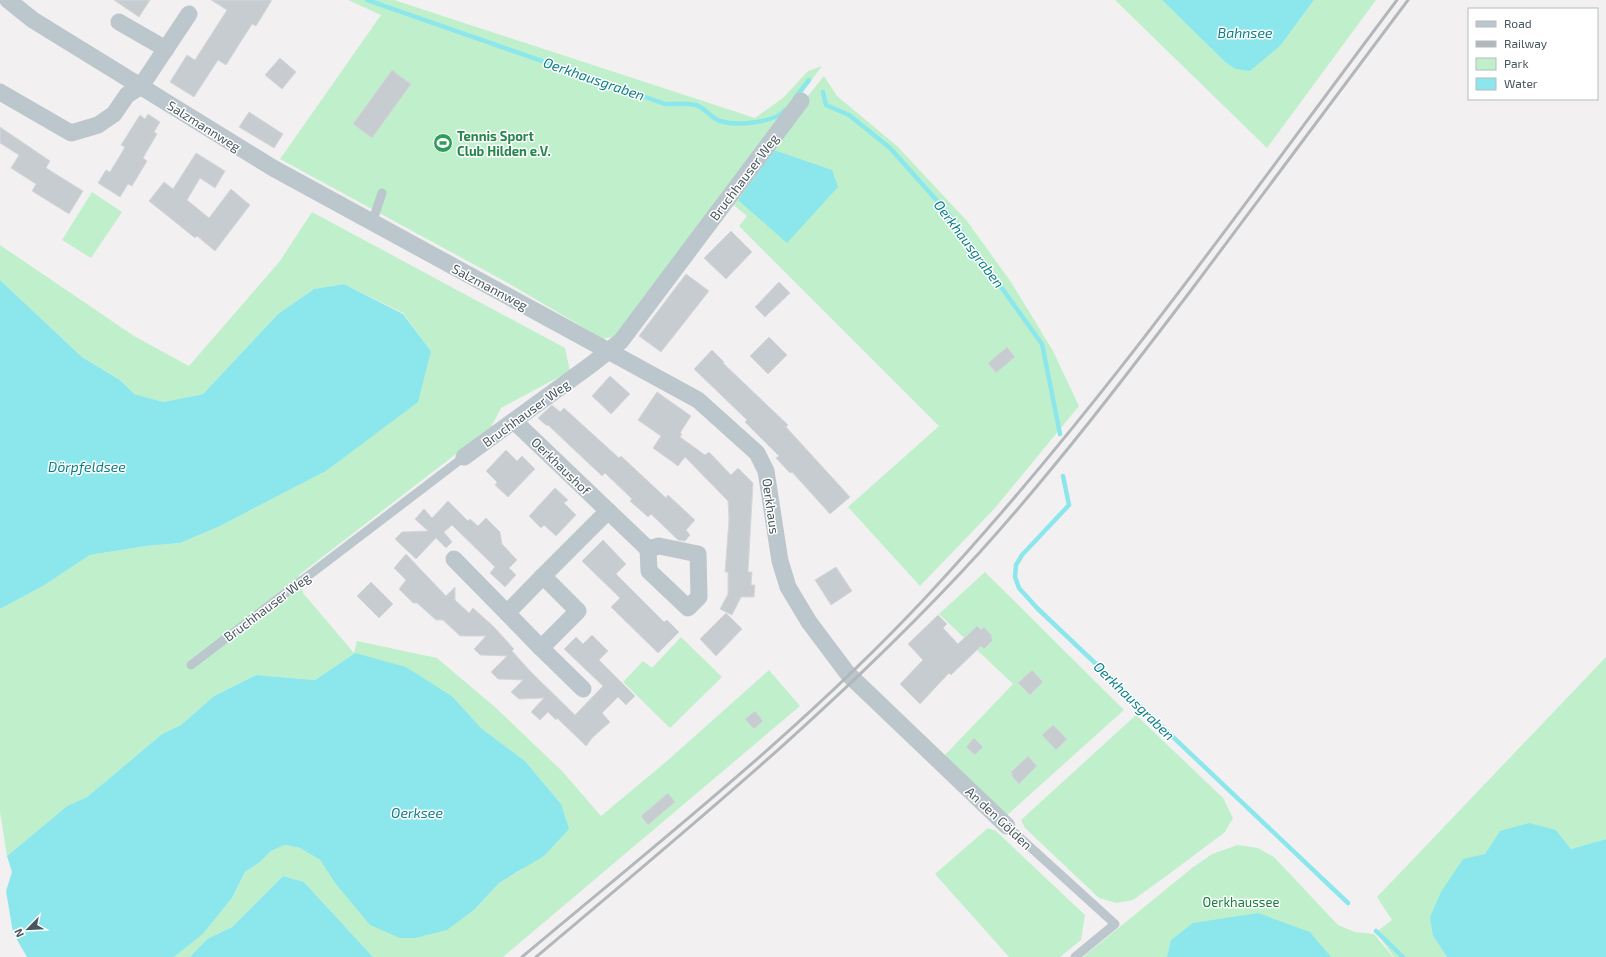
<svg xmlns="http://www.w3.org/2000/svg" width="1606" height="957" viewBox="0 0 1606 957" font-family="'Exo 2',sans-serif">
	<rect width="100%" height="100%" fill="#f3f0f1"/>
	<g fill="#bff0cb">
		<path d="M348,0H394L755,118L783,98L808,71L822,66L786,115L616,336L603,339L508,283L280,159L381,15Z"/>
		<path d="M1115,0H1162L1225,62L1281,45L1314,0H1376L1267,148Z"/>
		<path d="M824,76L837,96L897,146L967,221L1011,282L1053,351L1079,406L995,508L920,586L848,507L939,426L739,226L747,216L731,203L799,107Z"/>
		<path d="M92,192L122,212L91,258L62,240Z"/>
		<path d="M312,212L565,348L570,371L501,408L491,427L299,575L303,593L354,653L357,641L437,658L496,708L562,771L601,816L667,761L769,670L800,706L503,957H373L304,882L283,876L232,927L207,939L190,957H174L203,934L232,898L245,872L260,862L271,851L285,845L300,848L320,860L335,883L347,896L475,909L499,883L523,869L561,804L525,761L481,728L453,697L355,653L315,680L256,675L214,696L181,725L162,734L87,797L67,806L7,856L0,812V609L43,586L90,555L146,546L180,543L218,527L326,471L357,447L431,351L403,313L344,284L314,289L278,314L203,394L163,402L133,394L120,380L82,357L0,280V245L134,336L189,366L280,261Z"/>
		<path d="M985,572L1124,710L1006,816L943,757L1013,684L939,614Z"/>
		<path d="M681,637L722,677L670,728L623,682L643,661L652,668Z"/>
		<path d="M1606,657V839L1571,849L1556,830L1500,831L1433,936L1447,957H1394L1376,932L1392,920L1377,897Z"/>
		<path d="M1136,715L1223,798L1233,818L1225,832L1165,877L1133,900L1116,903L1099,898L1025,828L1021,820Z"/>
		<path d="M988,828L996,831L1085,915L1081,940L1060,957H1009L935,874Z"/>
		<path d="M1238,845L1258,848L1274,857L1338,925L1355,932L1374,934L1393,957H1083L1192,868L1212,854Z"/>
	</g>
	<g fill="#8ce7ed">
		<path d="M1162,0H1314L1281,45L1250,71L1236,69L1225,62Z"/>
		<path d="M774,150L832,170L838,187L787,243L738,200Z"/>
		<path d="M0,280L82,357L120,380L134,394L163,402L203,394L278,314L314,289L344,284L403,314L431,351L418,402L326,471L218,527L180,543L146,546L90,555L43,586L0,609Z"/>
		<path d="M355,653L406,667L453,697L481,728L525,761L561,804L569,829L544,856L499,883L475,909L447,930L415,938H400L370,925L335,883L320,860L300,848L285,845L271,851L260,862L245,872L232,898L203,934L174,957H27L13,933L6,891L12,872L7,856L67,806L87,797L162,734L181,725L214,696L256,675L315,680Z"/>
		<path d="M1529,823L1556,830L1571,849L1606,839V957H1447L1433,936L1430,917L1441,892L1463,859L1485,854L1500,831Z"/>
		<path d="M283,876L304,882L373,957H190L207,939L232,927Z"/>
		<path d="M1258,913L1310,932L1331,957H1167L1171,940L1193,923Z"/>
	</g>
	<g fill="none" stroke-linecap="round" stroke-linejoin="round">
		<g stroke="#8ce7ed" stroke-width="4.5">
			<path d="M367,0L665,104C675,104 687,103 696,105C705,108 711,118 720,121C736,126 775,123 785,110"/>
			<path d="M823,92L826,105L849,115L890,148L948,213L1042,344L1060,434"/>
			<path d="M795,98L809,80"/>
			<path d="M1063,476L1069,505L1022,555L1016,565L1015,577L1019,588L1037,608L1348,903"/>
			<path d="M1376,931L1403,957"/>
		</g>
	</g>
	<g fill="#c7ccd0" stroke="#d4d8dc">
		<path d="M114,0H150L139,17Z"/>
		<path d="M211,0H272L256,26L252,24L226,65L218,60L194,97L170,82L187,55L195,60L227,10Z"/>
		<path d="M280,58L296,72L282,89L265,75Z"/>
		<path d="M392,70L411,84L372,138L353,124Z"/>
		<path d="M249,112L283,134L274,148L239,127Z"/>
		<path d="M148,114L160,122L154,132L157,134L143,158L147,161L132,186L128,184L120,197L98,183L106,170L110,172L118,159L125,147L121,145L140,115L145,119Z"/>
		<path d="M0,127L50,161L46,168L83,191L69,214L32,191L36,184L11,168L19,155L0,143Z"/>
		<path d="M196,153L225,171L215,188L200,178L187,200L209,218L231,189L250,205L215,251L197,236L195,238L149,201L164,182L173,189Z"/>
		<path d="M731,231L752,252L726,279L704,258Z"/>
		<path d="M686,274L709,291L661,352L639,336Z"/>
		<path d="M779,282L790,293L765,317L755,307Z"/>
		<path d="M769,337L787,355L768,374L750,356Z"/>
		<path d="M1007,347L1015,357L996,373L988,363Z"/>
		<path d="M712,350L724,362L723,363L788,425L786,427L850,497L830,514L792,472L790,473L776,458L779,456L745,422L747,420L694,369Z"/>
		<path d="M610,376L630,394L611,414L592,396Z"/>
		<path d="M657,392L691,416L680,433L682,434L680,437L705,455L709,452L731,475L738,468L753,483L748,572H752L751,585H755L754,597H741L732,615L720,609L728,594V572H725L729,520L728,501L685,457L678,466L653,448L661,436L638,420Z"/>
		<path d="M552,405L560,412L564,408L619,458L621,456L666,498L668,495L695,520L686,530L690,535L685,541L678,540L651,514L648,517L630,501L632,499L605,473L602,476L548,425L547,426L538,418Z"/>
		<path d="M506,450L517,461L522,456L535,469L508,497L495,485L497,482L486,471Z"/>
		<path d="M555,488L568,500L564,503L576,515L556,536L544,525L541,528L529,516Z"/>
		<path d="M448,501L468,521L470,519L478,526L486,518L500,532L502,544L517,560L509,568L516,575L505,587L490,573L495,567L452,525L444,532L452,542L446,548L436,538L416,559L395,539L402,532L428,531L415,519L424,509L432,518Z"/>
		<path d="M603,540L626,564L616,574L664,622L667,620L679,632L658,653L611,607L620,598L582,561Z"/>
		<path d="M406,554L446,596L455,587V600L469,613L473,608L494,627L514,649L512,651L531,672L575,715L603,686L564,649L576,637L583,644L592,635L608,651L599,660L635,696L626,705L618,697L602,713L610,722L593,737L586,746L557,718L556,720L548,712L540,720L531,712L544,698L519,699L511,692L523,680L498,679L491,672L507,656L480,655L474,649L486,636H460L443,620H436L417,603H413L399,589L406,580L394,568Z"/>
		<path d="M836,567L852,591L831,605L815,580Z"/>
		<path d="M371,582L393,604L379,618L357,596Z"/>
		<path d="M726,613L742,629L716,656L700,639Z"/>
		<path d="M938,615L947,624L943,628L958,644L977,626L981,630L984,627L992,636L991,638L993,640L984,649L981,646L951,675L949,673L920,704L900,684L923,660L908,644Z"/>
		<path d="M1032,670L1043,682L1030,695L1018,683Z"/>
		<path d="M755,711L763,721L754,729L745,719Z"/>
		<path d="M1053,725L1067,739L1056,750L1042,735Z"/>
		<path d="M974,738L983,747L975,755L966,747Z"/>
		<path d="M1028,756L1037,766L1019,784L1011,775L1013,774L1011,772Z"/>
		<path d="M668,793L675,802L648,825L641,816Z"/>
	</g>
	<g fill="none" stroke-linecap="round" stroke-linejoin="round">
		<g stroke="#bcc7cd" stroke-width="9">
			<path d="M372,223L382,193"/>
			<path d="M191,665L464,457"/>
			<path d="M1007,826L1115,924L1075,957"/>
		</g>
		<g stroke="#bcc7cd" stroke-width="17">
			<path d="M8,0L33,20L273,168L698,400L757,453L766,471L780,561L788,587L809,622L848,674L1007,826"/>
			<path d="M119,22L166,49"/>
			<path d="M0,92L71,133L98,125L114,114L127,95L141,86L189,14"/>
			<path d="M514,421L648,549L649,571L688,608L699,597L698,554L659,546L648,549"/>
			<path d="M464,457L592,364L621,341L801,101"/>
			<path d="M454,559L507,613"/>
			<path d="M543,576L578,611L541,648L507,613Z"/>
			<path d="M543,576L608,511"/>
			<path d="M541,648L583,689"/>
		</g>
		<g stroke="#b2b7bb" stroke-width="3">
			<path d="M522,957C660,841 804,728 927,596C1100,410 1245,202 1397,0"/>
			<path d="M536,957C689,828 844,701 980,552C1054,470 1122,381 1189,293C1262,196 1335,97 1408,0"/>
		</g>
	</g>
	<defs>
		<g id="stadium-disc" transform="scale(1)"><circle r="9.5" fill="#2e9e5b" stroke="#fff"/><path d="M0-5a6.5 5 0 1 0 0 10a6.5 5 0 1 0 0-10ZM-3.5-1.8h7v3.6h-7Z" fill="#fff"/></g>
	</defs>
	<g fill-rule="evenodd">
		<use href="#stadium-disc" x="443" y="143"/>
	</g>
	<g text-anchor="middle" stroke-width="3" stroke-linejoin="round" paint-order="stroke">
		<g font-size="13" fill="#48575e" stroke="#fff">
			<text transform="translate(204 126) rotate(32)" y="5">Salzmannweg</text>
			<text transform="translate(744 177) rotate(-53)" y="5">Bruchhauser Weg</text>
			<text transform="translate(490 287) rotate(28)" y="5">Salzmannweg</text>
			<text transform="translate(526 413) rotate(-36)" y="5">Bruchhauser Weg</text>
			<text transform="translate(561 466) rotate(44)" y="5">Oerkhaushof</text>
			<text transform="translate(771 506) rotate(82)" y="5">Oerkhaus</text>
			<text transform="translate(267 607) rotate(-37)" y="5">Bruchhauser Weg</text>
			<text transform="translate(999 818) rotate(43)" y="5">An den Gölden</text>
		</g>
		<g font-size="13" font-weight="bold" fill="#27864d" stroke="#fff" text-anchor="start">
			<text x="457" y="141">Tennis Sport<tspan x="457" dy="15">Club Hilden e.V.</tspan></text>
		</g>
		<g font-size="13" fill="#16823c" stroke="#fff">
			<text x="1241" y="907">Oerkhaussee</text>
		</g>
		<g font-size="14" font-style="italic" fill="#0c7f87" stroke="#fff">
			<text x="1245" y="38">Bahnsee</text>
			<text transform="translate(594 79) rotate(19)" y="5">Oerkhausgraben</text>
			<text transform="translate(969 244) rotate(53)" y="5">Oerkhausgraben</text>
			<text x="87" y="472">Dörpfeldsee</text>
			<text transform="translate(1134 701) rotate(44)" y="5">Oerkhausgraben</text>
			<text x="417" y="818">Oerksee</text>
		</g>
	</g>
	<rect x="1468" y="8" width="130" height="92" fill="#ffffff" stroke="#b6bcbf"/>
	<rect x="1476" y="21" width="20" height="6" fill="#bcc7cd" stroke="#b6bcbf"/>
	<text x="1504" y="28" font-size="12" fill="#48575e">Road</text>
	<rect x="1476" y="41" width="20" height="6" fill="#b2b7bb" stroke="#b6bcbf"/>
	<text x="1504" y="48" font-size="12" fill="#48575e">Railway</text>
	<rect x="1476" y="58" width="20" height="12" fill="#bff0cb" stroke="#b6bcbf"/>
	<text x="1504" y="68" font-size="12" fill="#48575e">Park</text>
	<rect x="1476" y="78" width="20" height="12" fill="#8ce7ed" stroke="#b6bcbf"/>
	<text x="1504" y="88" font-size="12" fill="#48575e">Water</text>
	<g transform="translate(28 929) rotate(246)" stroke="#ffffff" stroke-width="3" paint-order="stroke">
	<path d="M0-3L7 15L0 10L-7 15Z" fill="#48575e"/>
	<text y="-6" font-size="11" font-weight="bold" text-anchor="middle" fill="#48575e">N</text>
	</g>
</svg>
